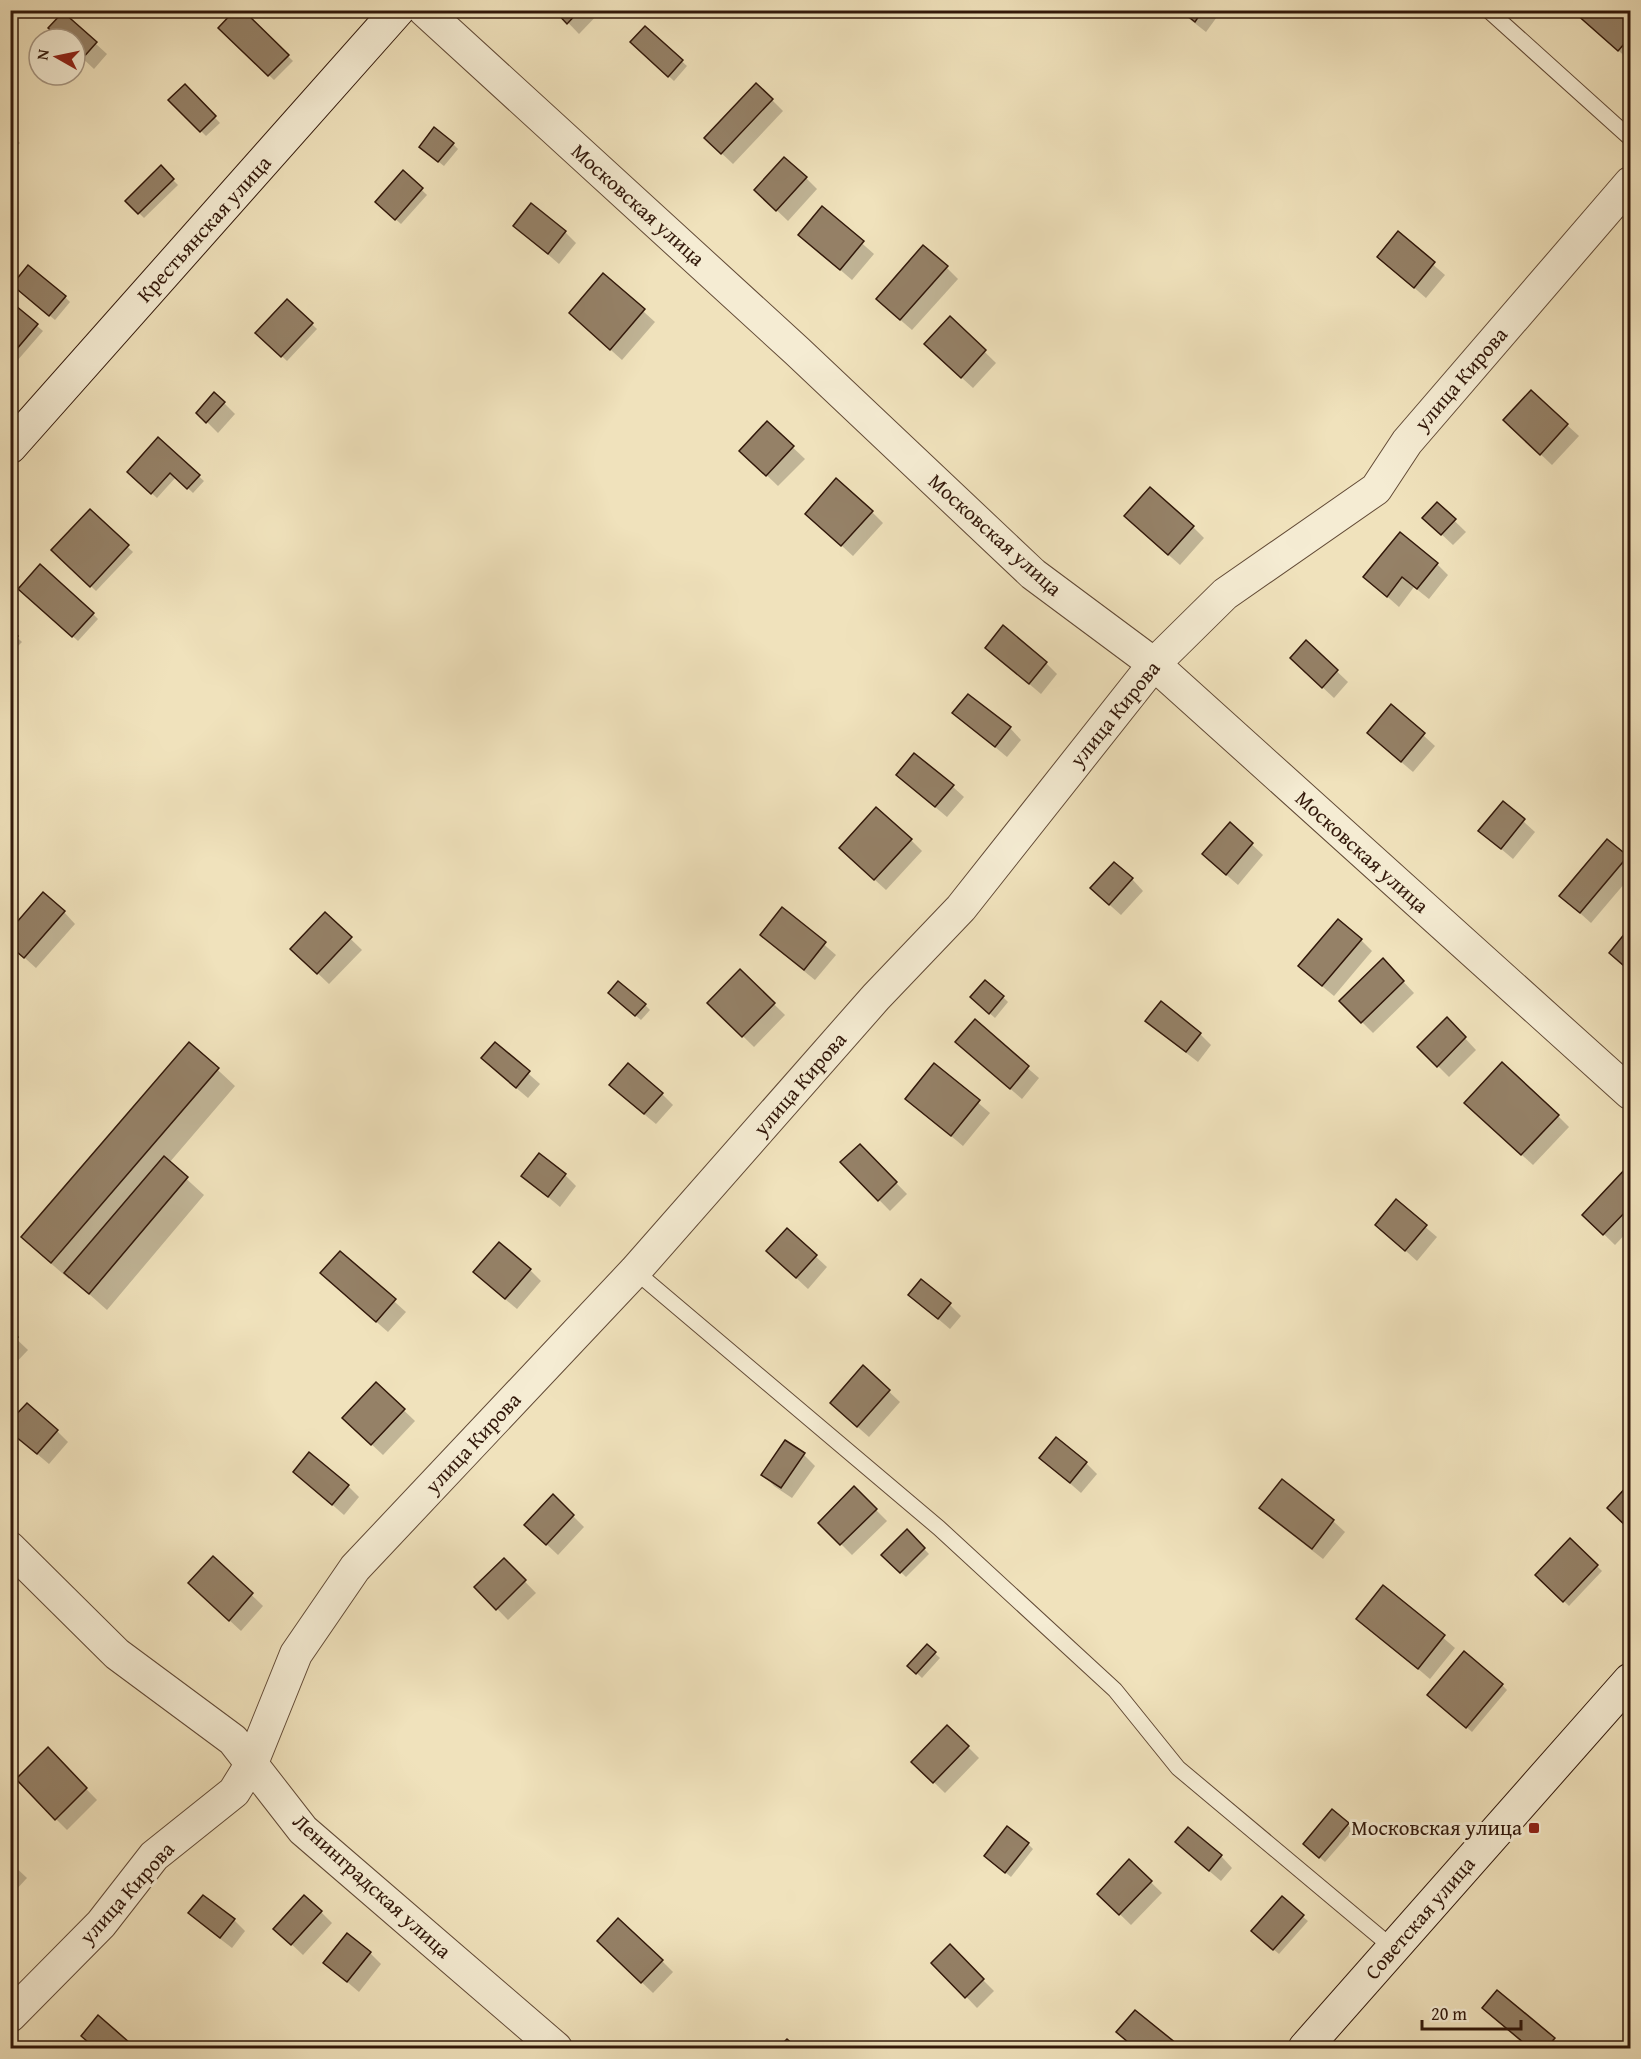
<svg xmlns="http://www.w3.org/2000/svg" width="1641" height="2059" viewBox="0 0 1641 2059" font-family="'Gentium Book Plus',serif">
	<rect width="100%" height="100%" fill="#f0e2bc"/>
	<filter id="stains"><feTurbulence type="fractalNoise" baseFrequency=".00333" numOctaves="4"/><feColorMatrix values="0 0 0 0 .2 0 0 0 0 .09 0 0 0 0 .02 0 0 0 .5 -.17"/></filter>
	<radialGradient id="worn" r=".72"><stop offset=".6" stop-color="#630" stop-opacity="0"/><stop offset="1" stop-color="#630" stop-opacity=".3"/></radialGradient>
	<g fill="#0003">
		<path d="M241,10L293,61L274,80L220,28Z"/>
		<path d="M556,10H602L579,34Z"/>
		<path d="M1178,10H1222L1206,32Z"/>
		<path d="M1620,10L1630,20V61L1589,24Z"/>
		<path d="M63,14L107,54L94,69L75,51V39H61Z"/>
		<path d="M645,28L687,66L674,81L632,42Z"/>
		<path d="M185,86L220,123L206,136L170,100Z"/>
		<path d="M772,100L783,111L733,164L717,149Z"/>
		<path d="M10,134L20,143L10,152Z"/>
		<path d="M453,144L458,149L444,166L426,152Z"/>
		<path d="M161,168L178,185L144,218L127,201Z"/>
		<path d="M403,172L427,195L401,224L382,207Z"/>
		<path d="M806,178L817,189L788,221L767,201Z"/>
		<path d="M822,208L874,254L852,280L800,235Z"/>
		<path d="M515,226L565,232L576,243L559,264Z"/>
		<path d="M1398,234L1445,275L1426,298L1379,257Z"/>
		<path d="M947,268L958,279L912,330L889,310Z"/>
		<path d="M603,275L655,322L622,360L582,324Z"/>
		<path d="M19,290L65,297L70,302L55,320Z"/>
		<path d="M287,301L317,329L287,361L257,333Z"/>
		<path d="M10,303L43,331L10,369Z"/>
		<path d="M950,318L996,363L973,388L937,355Z"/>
		<path d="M1531,392L1579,436L1552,465L1516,431Z"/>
		<path d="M224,403L235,414L218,433L198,413Z"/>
		<path d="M767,423L805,459L778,486L741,451Z"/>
		<path d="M158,439L204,481L193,493L176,477L157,498L134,477Z"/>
		<path d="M1437,504L1466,532L1453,545L1424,518Z"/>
		<path d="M90,511L133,552L96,591L53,550Z"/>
		<path d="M872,512L883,523L853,556L819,525Z"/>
		<path d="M1137,527H1193L1204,538L1180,565Z"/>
		<path d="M1437,564L1448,575L1429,599L1414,587L1399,607L1365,577Z"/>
		<path d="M25,594L93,614L98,619L78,641Z"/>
		<path d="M10,631L22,642L10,654Z"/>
		<path d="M1306,642L1348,682L1334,698L1303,669Z"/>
		<path d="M987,648L1046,663L1057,674L1041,694Z"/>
		<path d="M968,696L1010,728L1021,740L1007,757L954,713Z"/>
		<path d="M1391,706L1435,746L1413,772L1380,744Z"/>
		<path d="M910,786H952L964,797L947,817Z"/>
		<path d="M1503,803L1535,832L1513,859L1480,831Z"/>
		<path d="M1230,824L1263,855L1238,885L1215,865Z"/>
		<path d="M911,840L922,851L886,890L852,859Z"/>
		<path d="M1608,841L1630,861V877L1591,923L1561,896Z"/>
		<path d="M1132,879L1143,891L1121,915L1103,899Z"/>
		<path d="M783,909L836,955L815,980L773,946Z"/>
		<path d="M64,912L75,924L36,968L16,950Z"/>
		<path d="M325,914L362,950L329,984L292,949Z"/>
		<path d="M1630,930V971L1611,953Z"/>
		<path d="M1361,940L1372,951L1334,996L1311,977Z"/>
		<path d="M1383,960L1414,993L1373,1033L1341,1001Z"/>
		<path d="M740,971L785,1015L754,1047L709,1003Z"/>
		<path d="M1003,997L1008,1002L995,1018L977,1002Z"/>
		<path d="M615,998L645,1005L650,1010L641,1020Z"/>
		<path d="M1447,1019L1476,1050L1449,1077L1419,1047Z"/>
		<path d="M1147,1021L1200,1034L1211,1045L1198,1062L1159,1032Z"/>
		<path d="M975,1022L1039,1078L1022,1099L969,1053Z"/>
		<path d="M190,1044L235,1086L169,1163L204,1195L107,1310L70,1277L69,1279L40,1254L23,1237Z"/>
		<path d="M495,1044L540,1084L528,1098L494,1069Z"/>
		<path d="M935,1066L990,1113L963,1146L907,1099Z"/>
		<path d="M662,1094L673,1105L656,1124L622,1096Z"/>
		<path d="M1477,1114L1558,1116L1569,1127L1533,1165Z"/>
		<path d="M860,1146L907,1194L890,1211L842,1162Z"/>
		<path d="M1628,1168L1630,1171V1229L1615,1245L1584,1215Z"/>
		<path d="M565,1175L576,1186L560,1207L523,1176Z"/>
		<path d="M1396,1202L1437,1237L1417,1261L1377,1225Z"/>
		<path d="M787,1230L827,1267L808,1289L779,1262Z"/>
		<path d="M340,1253L406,1312L388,1332L333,1284Z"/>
		<path d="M530,1270L541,1281L517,1309L486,1283Z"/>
		<path d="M910,1295L950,1305L961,1316L950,1329Z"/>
		<path d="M10,1333L28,1350L10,1369Z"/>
		<path d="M863,1367L900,1402L869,1437L843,1414Z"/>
		<path d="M376,1384L415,1421L383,1455L355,1429Z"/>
		<path d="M57,1431L68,1442L49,1464L18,1438Z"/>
		<path d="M785,1442L804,1455L815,1466L792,1498L774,1486L763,1474Z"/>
		<path d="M1041,1458L1086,1463L1097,1474L1081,1493Z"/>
		<path d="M295,1472L348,1486L359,1497L344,1515Z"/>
		<path d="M1283,1481L1333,1521L1345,1532L1323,1559L1272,1519L1261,1508Z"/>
		<path d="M1630,1485V1528L1609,1508Z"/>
		<path d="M854,1488L887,1521L852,1555L820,1523Z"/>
		<path d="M553,1496L584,1527L558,1555L526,1525Z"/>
		<path d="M907,1531L929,1554L906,1577L883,1555Z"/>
		<path d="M1570,1540L1602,1571L1569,1606L1537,1575Z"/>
		<path d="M213,1558L263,1606L241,1631L201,1594Z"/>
		<path d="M504,1560L536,1593L508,1620L476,1587Z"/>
		<path d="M1384,1587L1455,1648L1430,1679L1358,1618Z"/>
		<path d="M927,1646L940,1658L922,1678L909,1666Z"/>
		<path d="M1502,1685L1507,1690L1472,1732L1435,1700Z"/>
		<path d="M968,1747L979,1758L945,1793L913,1762Z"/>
		<path d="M48,1750L97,1800L67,1830L56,1819Z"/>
		<path d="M1333,1811L1353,1830L1325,1862L1310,1849Z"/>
		<path d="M1028,1844L1033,1849L1011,1877L991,1861Z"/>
		<path d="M1188,1853L1221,1856L1232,1868L1221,1881Z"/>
		<path d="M10,1862L27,1878L14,1892L10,1888Z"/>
		<path d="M1130,1862L1162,1893L1131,1925L1099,1894Z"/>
		<path d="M321,1912L332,1923L303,1955L287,1940Z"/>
		<path d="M190,1913L234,1920L245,1931L232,1948L201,1924Z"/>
		<path d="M1302,1916L1308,1921L1279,1954L1258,1936Z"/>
		<path d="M950,1947L994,1991L977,2008L934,1963Z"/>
		<path d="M610,1952L662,1961L673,1972L653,1993Z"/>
		<path d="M370,1953L381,1964L359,1992L325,1963Z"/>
		<path d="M1497,1992L1554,2040L1559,2045L1556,2048H1531L1489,2013Z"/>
		<path d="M1135,2012L1180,2048H1136L1123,2037Z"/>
		<path d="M99,2017L129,2044L133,2048H96L83,2036Z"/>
	</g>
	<g fill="#958167" stroke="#32180a" stroke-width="1.5">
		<path d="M235,10H243L289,55L268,76L218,28Z"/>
		<path d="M554,10H580L567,24Z"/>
		<path d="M1180,10H1203L1195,22Z"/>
		<path d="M1578,10H1622L1630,18V37L1618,51L1575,13Z"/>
		<path d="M63,12L97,42L82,59L75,52V39H60L48,28Z"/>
		<path d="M645,26L683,60L668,77L630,42Z"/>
		<path d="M756,83L773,99L721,154L704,138Z"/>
		<path d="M185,84L216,116L200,132L168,100Z"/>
		<path d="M434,127L454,143L438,162L419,147Z"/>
		<path d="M784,157L807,177L776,211L754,190Z"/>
		<path d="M161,165L174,179L138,214L125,201Z"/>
		<path d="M403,170L423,188L395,220L375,202Z"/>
		<path d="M531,203L566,231L548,254L513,226Z"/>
		<path d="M822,206L864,241L840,270L798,235Z"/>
		<path d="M1398,231L1435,262L1414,288L1377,257Z"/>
		<path d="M923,245L948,266L900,320L876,299Z"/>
		<path d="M28,265L66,296L49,316L12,285Z"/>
		<path d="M603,273L645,309L610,350L569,313Z"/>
		<path d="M287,299L313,323L281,357L255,333Z"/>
		<path d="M10,301L38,324L10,357Z"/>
		<path d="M950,316L986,350L961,378L924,344Z"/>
		<path d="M1531,390L1568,424L1540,455L1503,420Z"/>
		<path d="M214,392L225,402L206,423L196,413Z"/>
		<path d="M767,421L794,446L766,476L739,451Z"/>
		<path d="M158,437L200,475L187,489L170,473L151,494L127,472Z"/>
		<path d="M836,478L873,511L841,546L805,514Z"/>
		<path d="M1150,487L1194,526L1168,555L1124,516Z"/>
		<path d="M1437,502L1456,519L1441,535L1422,518Z"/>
		<path d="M90,509L129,545L90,587L51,550Z"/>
		<path d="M1400,532L1438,563L1417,589L1402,577L1387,597L1363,577Z"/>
		<path d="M40,564L94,613L72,637L18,589Z"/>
		<path d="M1003,625L1047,662L1029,684L985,648Z"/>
		<path d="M10,629L18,636L10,644Z"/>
		<path d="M1306,640L1338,670L1322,688L1290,658Z"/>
		<path d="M968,694L1011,727L995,747L952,713Z"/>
		<path d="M1391,704L1425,733L1401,762L1367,733Z"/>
		<path d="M914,753L954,785L935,807L896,775Z"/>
		<path d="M1503,801L1525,819L1501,849L1478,831Z"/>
		<path d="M876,807L912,839L874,880L839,848Z"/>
		<path d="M1230,822L1253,843L1226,875L1202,854Z"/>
		<path d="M1607,839L1628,856L1580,913L1559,896Z"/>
		<path d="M1114,862L1133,878L1109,905L1090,888Z"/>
		<path d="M43,892L65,911L24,958L10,946V930Z"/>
		<path d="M782,907L826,942L804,970L760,935Z"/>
		<path d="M325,912L352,937L317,974L290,949Z"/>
		<path d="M1338,919L1362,939L1322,986L1298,966Z"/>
		<path d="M1630,927V971L1609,953Z"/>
		<path d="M1383,958L1404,981L1361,1023L1339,1001Z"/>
		<path d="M740,969L775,1003L742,1037L707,1003Z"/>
		<path d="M985,980L1004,996L989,1014L970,997Z"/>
		<path d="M618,981L646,1004L635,1016L608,993Z"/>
		<path d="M1161,1001L1201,1033L1186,1052L1145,1021Z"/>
		<path d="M1447,1017L1466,1037L1437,1067L1417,1047Z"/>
		<path d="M975,1019L1029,1066L1010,1089L955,1042Z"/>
		<path d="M189,1042L219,1068L51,1263L21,1237Z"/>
		<path d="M495,1042L530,1071L516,1088L481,1058Z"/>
		<path d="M1502,1062L1559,1115L1521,1155L1464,1103Z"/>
		<path d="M628,1063L663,1093L644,1114L609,1085Z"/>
		<path d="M934,1063L980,1100L951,1136L905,1099Z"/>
		<path d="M860,1144L897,1182L878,1201L840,1162Z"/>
		<path d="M539,1153L566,1174L548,1197L521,1176Z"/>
		<path d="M164,1156L188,1177L89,1294L64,1273Z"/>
		<path d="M1628,1166L1630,1169V1207L1603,1235L1582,1215Z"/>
		<path d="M1396,1199L1427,1225L1405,1251L1375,1225Z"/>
		<path d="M787,1228L817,1255L796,1278L766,1251Z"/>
		<path d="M499,1242L531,1269L505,1299L473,1272Z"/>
		<path d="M340,1251L396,1299L376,1322L320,1273Z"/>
		<path d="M921,1279L951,1303L938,1319L908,1295Z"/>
		<path d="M10,1331L18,1337L10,1345Z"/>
		<path d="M863,1365L890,1390L857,1427L830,1403Z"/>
		<path d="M376,1382L405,1409L371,1445L342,1418Z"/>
		<path d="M27,1403L58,1430L37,1454L10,1432V1421Z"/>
		<path d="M1056,1437L1087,1462L1070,1483L1039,1458Z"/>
		<path d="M785,1440L805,1453L781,1488L761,1475Z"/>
		<path d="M309,1452L349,1485L332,1505L293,1472Z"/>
		<path d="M1282,1479L1334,1520L1312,1549L1259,1508Z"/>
		<path d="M1630,1483V1530L1607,1508Z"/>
		<path d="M854,1486L877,1509L840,1545L818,1523Z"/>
		<path d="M553,1494L574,1515L546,1545L524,1525Z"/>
		<path d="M907,1529L925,1548L900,1573L881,1555Z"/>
		<path d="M1570,1538L1598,1565L1563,1602L1535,1575Z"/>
		<path d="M213,1556L253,1593L229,1621L188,1583Z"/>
		<path d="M504,1558L526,1580L496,1610L474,1587Z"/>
		<path d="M1383,1585L1445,1635L1418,1669L1356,1619Z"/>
		<path d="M927,1644L936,1652L916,1674L907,1666Z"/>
		<path d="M1464,1651L1503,1684L1466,1728L1427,1695Z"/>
		<path d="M947,1725L969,1746L933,1783L911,1762Z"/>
		<path d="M48,1747L87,1788L55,1820L16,1779Z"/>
		<path d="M1332,1809L1349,1823L1319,1858L1303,1844Z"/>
		<path d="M1007,1826L1029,1843L1005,1873L984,1856Z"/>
		<path d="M1188,1827L1222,1855L1209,1871L1175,1842Z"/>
		<path d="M1129,1859L1152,1881L1119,1915L1097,1894Z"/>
		<path d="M10,1860L17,1866L10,1873Z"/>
		<path d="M203,1895L235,1919L220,1938L188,1913Z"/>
		<path d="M304,1895L322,1911L291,1945L273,1929Z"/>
		<path d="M1282,1896L1304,1915L1273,1950L1251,1931Z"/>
		<path d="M618,1918L663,1960L641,1983L597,1941Z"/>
		<path d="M347,1933L371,1952L347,1982L323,1963Z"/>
		<path d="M950,1944L984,1979L965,1998L931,1963Z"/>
		<path d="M1497,1990L1555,2038L1546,2048H1530L1482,2008Z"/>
		<path d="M1135,2010L1182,2048H1135L1116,2032Z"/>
		<path d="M98,2015L130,2043L125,2048H95L81,2036Z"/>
		<path d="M787,2039L797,2048H778Z"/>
	</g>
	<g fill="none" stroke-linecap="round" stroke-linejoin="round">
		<g stroke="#624a36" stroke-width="17">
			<g id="lane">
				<path d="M1488,10L1630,138"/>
				<path d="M635,1271L939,1528L1115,1690L1178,1768L1393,1948"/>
			</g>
		</g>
		<g stroke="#624a36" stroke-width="34">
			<g id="street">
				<path d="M424,10L797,351L1033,574L1154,664L1630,1093"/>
				<path d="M10,1548L117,1654L233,1740L303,1830L556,2048"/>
				<path d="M10,2016L101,1924L154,1856L234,1792L252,1763L296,1654L355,1568L635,1271L876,997L961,908L1154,664L1225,594L1376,489L1407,442L1630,183"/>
			</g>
		</g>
		<g stroke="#32180a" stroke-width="35">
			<g id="secondary">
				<path d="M10,447L398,10"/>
				<path d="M1305,2048L1630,1680"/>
			</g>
		</g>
		<use href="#lane" stroke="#f5ecd3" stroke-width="15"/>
		<use href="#street" stroke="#f5ecd3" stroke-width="32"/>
		<use href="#secondary" stroke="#f5ecd3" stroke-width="33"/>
	</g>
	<rect fill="#8f2418" stroke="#f5ecd3" stroke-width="2" x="1528" y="1822" width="12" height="12" rx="3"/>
	<g text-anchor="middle" stroke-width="6" stroke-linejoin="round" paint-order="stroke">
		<g font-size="21" fill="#32180a" stroke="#f5ecd3">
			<text transform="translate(638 205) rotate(42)" y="7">Московская улица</text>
			<text transform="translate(204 229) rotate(-48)" y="7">Крестьянская улица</text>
			<text transform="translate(1461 379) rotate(-49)" y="7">улица Кирова</text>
			<text transform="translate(995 535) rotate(42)" y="7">Московская улица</text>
			<text transform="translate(1115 714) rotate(-51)" y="7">улица Кирова</text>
			<text transform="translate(1362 852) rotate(42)" y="7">Московская улица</text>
			<text transform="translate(800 1084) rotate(-49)" y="7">улица Кирова</text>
			<text transform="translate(473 1443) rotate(-47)" y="7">улица Кирова</text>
			<text transform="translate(372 1886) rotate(42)" y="7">Ленинградская улица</text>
			<text transform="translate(127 1893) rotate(-48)" y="7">улица Кирова</text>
			<text transform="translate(1420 1918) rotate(-49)" y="7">Советская улица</text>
		</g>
		<g font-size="21" fill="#32180a" stroke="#f5ecd3" text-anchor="end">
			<text x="1522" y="1835">Московская улица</text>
		</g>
	</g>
	<rect width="1641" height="2059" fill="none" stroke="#f0e2bc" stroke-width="36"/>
	<rect x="12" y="12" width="1617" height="2035" fill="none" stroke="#32180a" stroke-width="3"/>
	<rect x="18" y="18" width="1605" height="2023" fill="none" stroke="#32180a" stroke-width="1.5"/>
	<g transform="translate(57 57) rotate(279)"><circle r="28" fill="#f5ecd3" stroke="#a79783" stroke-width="1.5"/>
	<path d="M0-4.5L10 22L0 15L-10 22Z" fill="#8f2418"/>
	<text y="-9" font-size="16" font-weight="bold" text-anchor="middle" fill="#32180a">N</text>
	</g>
	<path d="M1422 2020v9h99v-9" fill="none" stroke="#32180a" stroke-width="3"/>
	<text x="1431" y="2020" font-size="18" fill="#32180a" stroke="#f5ecd3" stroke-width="4.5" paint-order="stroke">20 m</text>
	<rect width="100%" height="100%" filter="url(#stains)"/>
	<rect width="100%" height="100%" fill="url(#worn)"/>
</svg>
